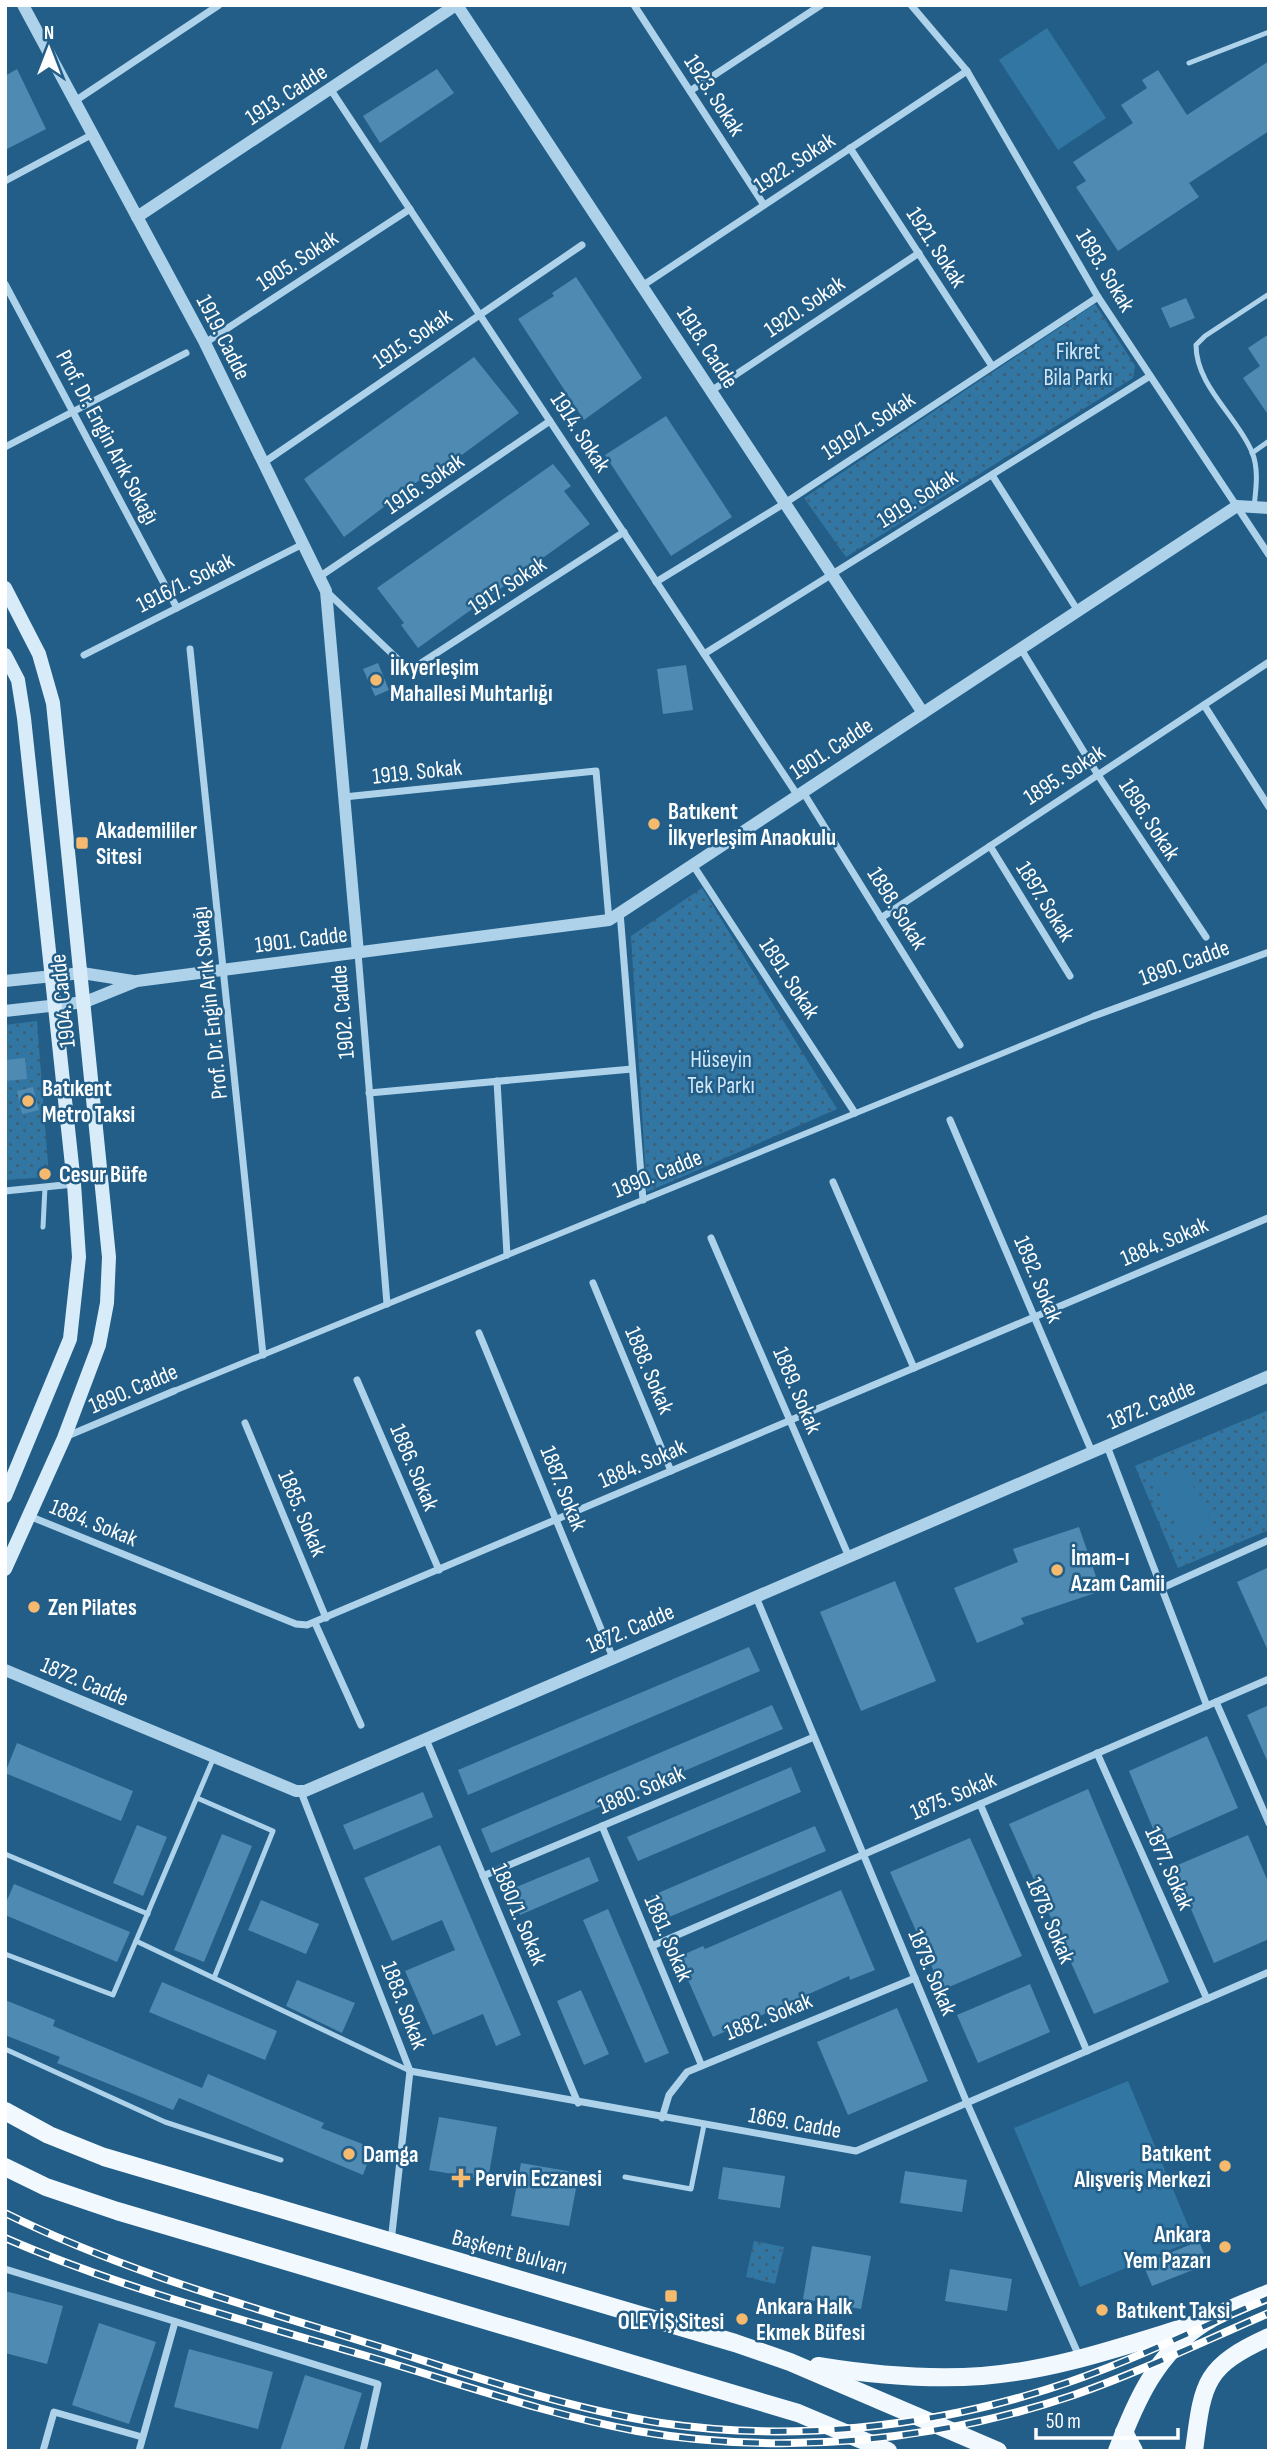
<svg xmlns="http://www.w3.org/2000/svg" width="1274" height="2456" viewBox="0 0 1274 2456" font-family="'Sofia Sans Condensed',sans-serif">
	<defs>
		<pattern id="grass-dots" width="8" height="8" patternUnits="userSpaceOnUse" patternTransform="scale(1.75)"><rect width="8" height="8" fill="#3277a4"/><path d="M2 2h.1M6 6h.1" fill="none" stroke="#405f74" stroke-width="1.8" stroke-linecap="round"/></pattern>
	</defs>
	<rect width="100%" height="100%" fill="#225e88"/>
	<g fill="url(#grass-dots)">
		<path d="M1095,304L1135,366L1133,378L846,557L804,498Z"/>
		<path d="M702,888L837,1109L647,1192L631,936Z"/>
		<path d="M37,1021L49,1177L5,1180V1025Z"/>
		<path d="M1269,1410V1530L1178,1568L1135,1466Z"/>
		<path d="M754,2241L784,2247L775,2284L746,2277Z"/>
	</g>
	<g fill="#3277a4">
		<path d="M1047,28L1106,118L1058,150L999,60Z"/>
		<path d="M1183,1466L1215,1528L1185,1543L1153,1481Z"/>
		<path d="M1128,2081L1194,2240L1080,2287L1014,2128Z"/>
	</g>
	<g fill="#4e8ab2">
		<path d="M1269,61V131L1189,183L1199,197L1118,251L1076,187L1086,181L1073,162L1133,123L1121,105L1147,88L1142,80L1158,70L1187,115Z"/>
		<path d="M17,69L46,129L5,150V76Z"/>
		<path d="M437,69L454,93L380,143L363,116Z"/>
		<path d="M576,277L642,378L584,420L518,319L554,296L552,293Z"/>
		<path d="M1186,298L1195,318L1170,328L1161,308Z"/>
		<path d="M1269,334V416L1243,378L1260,366L1248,348Z"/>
		<path d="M474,357L519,413L440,471L437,467L344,537L304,479Z"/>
		<path d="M666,416L732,517L671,556L605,455Z"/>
		<path d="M553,464L571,486L564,491L590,524L418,648L401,625L404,623L377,588Z"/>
		<path d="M378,663L389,690L375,696L363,669Z"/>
		<path d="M686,665L693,710L663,714L657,669Z"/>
		<path d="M25,1058L27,1079L5,1081V1060Z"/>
		<path d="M33,1087L39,1110L22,1114L17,1091Z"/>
		<path d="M1079,1527L1101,1591L1021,1618L1024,1624L977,1643L954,1588L1018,1562L1013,1549Z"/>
		<path d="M1269,1567V1653L1237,1582Z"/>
		<path d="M895,1581L936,1681L861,1711L820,1612Z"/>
		<path d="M749,1647L760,1671L468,1795L458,1770Z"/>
		<path d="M772,1705L783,1729L491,1853L481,1829Z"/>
		<path d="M1269,1705V1765L1247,1715Z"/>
		<path d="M1207,1736L1238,1808L1159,1843L1129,1771Z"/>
		<path d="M17,1743L133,1791L121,1821L5,1773Z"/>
		<path d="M791,1767L801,1792L638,1861L627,1837Z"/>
		<path d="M1088,1789L1169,1982L1094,2014L1009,1824Z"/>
		<path d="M423,1792L433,1817L354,1850L343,1825Z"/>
		<path d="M137,1825L167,1837L143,1896L113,1883Z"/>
		<path d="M815,1826L826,1851L662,1920L651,1896Z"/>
		<path d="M222,1834L252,1846L204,1962L174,1950Z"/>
		<path d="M1248,1835L1269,1884V1939L1214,1963L1173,1867Z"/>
		<path d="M970,1838L1022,1956L942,1990L890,1872Z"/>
		<path d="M440,1845L521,2035L496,2046L483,2014L433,2035L405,1971L455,1950L442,1920L392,1941L364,1878Z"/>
		<path d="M589,1857L599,1881L520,1915L509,1890Z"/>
		<path d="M14,1884L130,1932L117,1962L5,1915V1905Z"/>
		<path d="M841,1890L875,1970L850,1980L849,1976L713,2037L678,1957L703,1946L705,1949Z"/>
		<path d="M261,1900L319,1924L306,1954L248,1930Z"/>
		<path d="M608,1909L669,2053L645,2063L583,1920Z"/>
		<path d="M297,1980L355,2003L342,2033L286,2006Z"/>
		<path d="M162,1982L277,2031L265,2060L149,2012Z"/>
		<path d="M1030,1984L1050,2032L978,2063L957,2015Z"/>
		<path d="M581,1990L609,2054L584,2065L557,2001Z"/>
		<path d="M5,2000L55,2020L53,2026L202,2088L208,2074L324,2123L321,2128L373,2148L363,2175L179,2098L173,2110L57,2063L60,2057L5,2035Z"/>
		<path d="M897,2008L928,2081L848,2115L817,2042Z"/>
		<path d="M439,2117L497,2127L488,2180L429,2170Z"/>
		<path d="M521,2163L579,2173L569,2226L511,2216Z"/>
		<path d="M723,2167L785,2176L780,2208L718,2199Z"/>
		<path d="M905,2171L967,2180L962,2212L900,2203Z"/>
		<path d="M1199,2241L1208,2264L1152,2286L1143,2264Z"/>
		<path d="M812,2246L871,2256L861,2309L803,2299Z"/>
		<path d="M950,2269L1012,2279L1007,2311L945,2301Z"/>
		<path d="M5,2291L63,2306L47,2364L5,2353Z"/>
		<path d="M99,2323L156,2342L129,2424L72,2405Z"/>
		<path d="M189,2349L273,2372L258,2429L174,2407Z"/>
		<path d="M305,2375L362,2393L343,2451H280Z"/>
	</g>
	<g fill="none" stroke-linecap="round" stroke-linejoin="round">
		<g stroke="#add2ea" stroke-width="5">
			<path d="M1189,63L1269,32"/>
			<path d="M1252,453L1269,441"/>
			<path d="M1254,507C1256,489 1259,469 1252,452C1237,416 1196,386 1196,345L1205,336L1269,294"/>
			<path d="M43,1227L45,1187"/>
			<path d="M197,1798L273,1831L214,1978"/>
			<path d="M5,1854L148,1914"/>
			<path d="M136,1941L410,2071"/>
			<path d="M5,1954L113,1995L214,1757"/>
			<path d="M5,2049L165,2122L281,2160"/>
			<path d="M625,2177L691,2189L704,2125"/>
		</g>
		<path stroke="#add2ea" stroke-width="6" d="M174,1391L1094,1016"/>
		<g stroke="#add2ea" stroke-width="7">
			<path d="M634,5L764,205"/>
			<path d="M911,5L967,71L1098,297L1269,555"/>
			<path d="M331,90L798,796"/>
			<path d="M690,91L821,5"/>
			<path d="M75,101L219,5"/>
			<path d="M850,148L992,366"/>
			<path d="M5,181L93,134"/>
			<path d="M5,284L177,608"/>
			<path d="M642,286L967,71"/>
			<path d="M205,343L410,209"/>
			<path d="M711,391L919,253"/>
			<path d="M5,447L186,353"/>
			<path d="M263,463L582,245"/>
			<path d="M992,475L1078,611"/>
			<path d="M319,577L550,421"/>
			<path d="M656,582L785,503L1098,297"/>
			<path d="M326,591L405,666L415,667L624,532"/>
			<path d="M190,649L263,1355"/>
			<path d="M1021,649L1098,775L1206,937"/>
			<path d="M704,654L1150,376"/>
			<path d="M84,655L303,544"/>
			<path d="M1204,705L1269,807"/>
			<path d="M803,792L960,1045"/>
			<path d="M344,797L596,771L609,920"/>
			<path d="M990,846L1070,976"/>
			<path d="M693,865L855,1113"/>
			<path d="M620,912L643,1200"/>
			<path d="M881,918L1269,662"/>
			<path d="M358,953L387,1304"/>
			<path d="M1094,1016L1269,952"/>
			<path d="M497,1081L507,1255"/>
			<path d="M369,1093L632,1069"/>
			<path d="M950,1120L1092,1452"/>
			<path d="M833,1182L914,1368"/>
			<path d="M5,1191L74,1184"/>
			<path d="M711,1238L849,1557"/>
			<path d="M593,1283L671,1471"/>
			<path d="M479,1333L613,1658"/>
			<path d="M357,1380L439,1570"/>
			<path d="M245,1423L326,1618"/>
			<path d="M65,1437L174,1391"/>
			<path d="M1107,1446L1207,1706"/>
			<path d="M29,1516L296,1624L307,1625L1268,1218"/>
			<path d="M1162,1588L1269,1540"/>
			<path d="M756,1597L967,2103L1079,2356"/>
			<path d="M315,1623L361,1725"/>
			<path d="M1216,1702L1269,1823"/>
			<path d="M426,1739L578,2103"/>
			<path d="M1097,1753L1207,1999"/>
			<path d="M301,1792L410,2071L391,2242"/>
			<path d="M980,1804L1087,2051"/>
			<path d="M602,1826L701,2064"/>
			<path d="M483,1876L814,1737"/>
			<path d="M652,1946L1269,1679"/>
			<path d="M410,2071L856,2151L1269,1972"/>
			<path d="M662,2118L669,2095L687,2072L915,1978"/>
			<path d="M5,2269L378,2384L363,2451"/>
			<path d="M43,2451L54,2412L142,2437"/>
			<path d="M139,2451L175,2322"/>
		</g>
		<g stroke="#add2ea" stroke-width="12">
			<path d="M23,5L205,343L326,591L358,953"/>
			<path d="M457,5L923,713"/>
			<path d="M137,217L456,5"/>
			<path d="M5,981L82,973L133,981"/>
			<path d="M5,1011L85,1002L137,981L609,920L1237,506L1269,508"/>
			<path d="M5,1670L296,1791H305L1269,1376"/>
		</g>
		<g stroke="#d8ebf8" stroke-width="14">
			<path d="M5,588L39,654L53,703L109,1257L107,1303L99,1345L64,1438L5,1569"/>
			<path d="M5,655L18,680L24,718L74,1184L79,1257L70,1339L5,1496"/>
		</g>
		<g stroke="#f1f8fe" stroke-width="18">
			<path d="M5,2111L49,2135L104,2157L735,2343L790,2362L998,2451"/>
			<path d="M5,2167L46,2187L117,2211L798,2413L888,2451"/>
			<path d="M818,2366C873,2375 927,2380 982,2376C1060,2370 1135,2342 1209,2320"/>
			<path d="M1124,2432L1134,2451"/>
			<path d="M1117,2451C1136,2400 1157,2353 1204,2323C1224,2310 1248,2302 1269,2293"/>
			<path d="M1194,2451C1203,2383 1203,2367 1269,2337"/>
		</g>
		<g stroke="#fff" stroke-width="8">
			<g id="rail">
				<path d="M5,2213C118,2269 241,2304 361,2341C459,2371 559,2407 661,2423C789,2442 926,2428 1048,2389C1124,2365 1196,2329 1269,2298"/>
				<path d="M5,2238C120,2288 243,2320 363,2355C453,2381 544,2414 637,2431C781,2456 935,2442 1074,2395C1140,2372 1204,2341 1269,2313"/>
			</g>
		</g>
		<use href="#rail" stroke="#225e88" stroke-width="5" stroke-dasharray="16" stroke-linecap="butt"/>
	</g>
	<g fill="#f6ba6e" stroke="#225e88" stroke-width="2.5">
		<circle cx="376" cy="680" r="7"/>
		<circle cx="654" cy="824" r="7"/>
		<rect x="75" y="836" width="14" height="14" rx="3.5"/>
		<circle cx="28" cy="1101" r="7"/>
		<circle cx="45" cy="1174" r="7"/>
		<circle cx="1057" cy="1570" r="7"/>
		<circle cx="34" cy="1607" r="7"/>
		<circle cx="349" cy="2154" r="7"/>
		<circle cx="1225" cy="2166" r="7"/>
		<path d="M457.5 2167.5h7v7h7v7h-7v7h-7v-7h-7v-7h7z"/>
		<circle cx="1225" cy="2247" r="7"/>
		<rect x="664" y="2289" width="14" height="14" rx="3.5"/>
		<circle cx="1102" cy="2310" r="7"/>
		<circle cx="742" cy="2319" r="7"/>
	</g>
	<g text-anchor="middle" stroke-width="5" stroke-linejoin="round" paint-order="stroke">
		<g font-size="23" fill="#fff" stroke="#225e88">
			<text transform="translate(286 94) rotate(-33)" y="8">1913. Cadde</text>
			<text transform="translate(715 95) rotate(57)" y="8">1923. Sokak</text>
			<text transform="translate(794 162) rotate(-33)" y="8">1922. Sokak</text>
			<text transform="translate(937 247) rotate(57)" y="8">1921. Sokak</text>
			<text transform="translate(297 260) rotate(-33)" y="8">1905. Sokak</text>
			<text transform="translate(1106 270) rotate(59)" y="8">1893. Sokak</text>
			<text transform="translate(804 306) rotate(-34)" y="8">1920. Sokak</text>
			<text transform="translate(224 337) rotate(63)" y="8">1919. Cadde</text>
			<text transform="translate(412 338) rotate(-34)" y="8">1915. Sokak</text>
			<text transform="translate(708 347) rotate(57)" y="8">1918. Cadde</text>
			<text transform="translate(868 425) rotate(-33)" y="8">1919/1. Sokak</text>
			<text transform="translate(581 432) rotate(57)" y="8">1914. Sokak</text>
			<text transform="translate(108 437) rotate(62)" y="8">Prof. Dr. Engin Arık Sokağı</text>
			<text transform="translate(424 483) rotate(-34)" y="8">1916. Sokak</text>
			<text transform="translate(917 498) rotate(-32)" y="8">1919. Sokak</text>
			<text transform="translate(185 582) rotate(-27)" y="8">1916/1. Sokak</text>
			<text transform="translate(507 585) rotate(-33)" y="8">1917. Sokak</text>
			<text transform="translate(831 748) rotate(-33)" y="8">1901. Cadde</text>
			<text transform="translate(417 771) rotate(-6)" y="8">1919. Sokak</text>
			<text transform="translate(1064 774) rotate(-33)" y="8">1895. Sokak</text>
			<text transform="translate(1150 819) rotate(57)" y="8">1896. Sokak</text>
			<text transform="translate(1046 901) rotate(58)" y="8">1897. Sokak</text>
			<text transform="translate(898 908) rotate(58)" y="8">1898. Sokak</text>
			<text transform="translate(301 939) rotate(-7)" y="8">1901. Cadde</text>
			<text transform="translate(1184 962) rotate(-20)" y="8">1890. Cadde</text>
			<text transform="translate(790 978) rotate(57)" y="8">1891. Sokak</text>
			<text transform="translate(62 1001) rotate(-96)" y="8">1904. Cadde</text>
			<text transform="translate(209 1003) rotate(-96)" y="8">Prof. Dr. Engin Arık Sokağı</text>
			<text transform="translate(342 1012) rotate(-95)" y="8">1902. Cadde</text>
			<text transform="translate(657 1173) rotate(-22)" y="8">1890. Cadde</text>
			<text transform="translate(1164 1241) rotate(-23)" y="8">1884. Sokak</text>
			<text transform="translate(1039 1279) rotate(67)" y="8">1892. Sokak</text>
			<text transform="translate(650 1370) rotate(67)" y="8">1888. Sokak</text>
			<text transform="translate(133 1388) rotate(-23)" y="8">1890. Cadde</text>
			<text transform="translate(798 1390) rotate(67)" y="8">1889. Sokak</text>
			<text transform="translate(1151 1404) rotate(-23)" y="8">1872. Cadde</text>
			<text transform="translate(642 1463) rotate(-23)" y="8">1884. Sokak</text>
			<text transform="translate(415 1467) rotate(67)" y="8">1886. Sokak</text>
			<text transform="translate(564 1488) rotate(68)" y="8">1887. Sokak</text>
			<text transform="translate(303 1513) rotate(67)" y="8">1885. Sokak</text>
			<text transform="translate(94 1522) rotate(22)" y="8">1884. Sokak</text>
			<text transform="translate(630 1628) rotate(-23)" y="8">1872. Cadde</text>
			<text transform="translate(85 1681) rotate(23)" y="8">1872. Cadde</text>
			<text transform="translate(641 1789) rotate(-23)" y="8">1880. Sokak</text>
			<text transform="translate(953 1795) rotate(-23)" y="8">1875. Sokak</text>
			<text transform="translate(1170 1868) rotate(66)" y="8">1877. Sokak</text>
			<text transform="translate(520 1914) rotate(67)" y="8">1880/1. Sokak</text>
			<text transform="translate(1051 1920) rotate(67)" y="8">1878. Sokak</text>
			<text transform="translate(669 1938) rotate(67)" y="8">1881. Sokak</text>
			<text transform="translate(933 1972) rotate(67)" y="8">1879. Sokak</text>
			<text transform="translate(405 2005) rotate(69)" y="8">1883. Sokak</text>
			<text transform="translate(768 2016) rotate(-22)" y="8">1882. Sokak</text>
			<text transform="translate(795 2122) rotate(10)" y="8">1869. Cadde</text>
			<text transform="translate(510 2251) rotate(15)" y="8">Başkent Bulvarı</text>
		</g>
		<g font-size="23" fill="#d1e8f8" stroke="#225e88">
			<text x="1078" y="359">Fikret<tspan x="1078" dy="26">Bila Parkı</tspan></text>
			<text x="721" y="1067">Hüseyin<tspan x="721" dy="26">Tek Parkı</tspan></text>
		</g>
		<g font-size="23" font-weight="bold" fill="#fff" stroke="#225e88" text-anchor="start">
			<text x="390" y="675">İlkyerleşim<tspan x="390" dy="26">Mahallesi Muhtarlığı</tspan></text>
			<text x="668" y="819">Batıkent<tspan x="668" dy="26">İlkyerleşim Anaokulu</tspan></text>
			<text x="96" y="838">Akademililer<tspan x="96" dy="26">Sitesi</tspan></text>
			<text x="42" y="1096">Batıkent<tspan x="42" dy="26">Metro Taksi</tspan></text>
			<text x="59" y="1182">Cesur Büfe</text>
			<text x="1071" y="1565">İmam-ı<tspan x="1071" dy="26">Azam Camii</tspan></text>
			<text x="48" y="1615">Zen Pilates</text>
			<text x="1211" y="2161" text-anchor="end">Batıkent<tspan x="1211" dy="26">Alışveriş Merkezi</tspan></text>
			<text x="363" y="2162">Damga</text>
			<text x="475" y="2186">Pervin Eczanesi</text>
			<text x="1211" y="2242" text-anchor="end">Ankara<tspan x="1211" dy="26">Yem Pazarı</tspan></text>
			<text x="756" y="2314">Ankara Halk<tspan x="756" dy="26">Ekmek Büfesi</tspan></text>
			<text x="1116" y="2318">Batıkent Taksi</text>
			<text x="671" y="2329" text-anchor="middle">OLEYİŞ Sitesi</text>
		</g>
	</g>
	<rect width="1274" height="2456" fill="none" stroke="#ffffff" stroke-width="14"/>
	<g transform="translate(49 49)" stroke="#225e88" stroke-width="5" paint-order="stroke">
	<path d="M0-5L12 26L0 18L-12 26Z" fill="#ffffff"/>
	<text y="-10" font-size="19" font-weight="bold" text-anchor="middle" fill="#ffffff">N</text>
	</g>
	<path d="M1036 2428v10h142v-10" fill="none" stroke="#ffffff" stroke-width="3.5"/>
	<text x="1046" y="2428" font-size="21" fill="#ffffff" stroke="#225e88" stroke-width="5" paint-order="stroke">50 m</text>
</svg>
